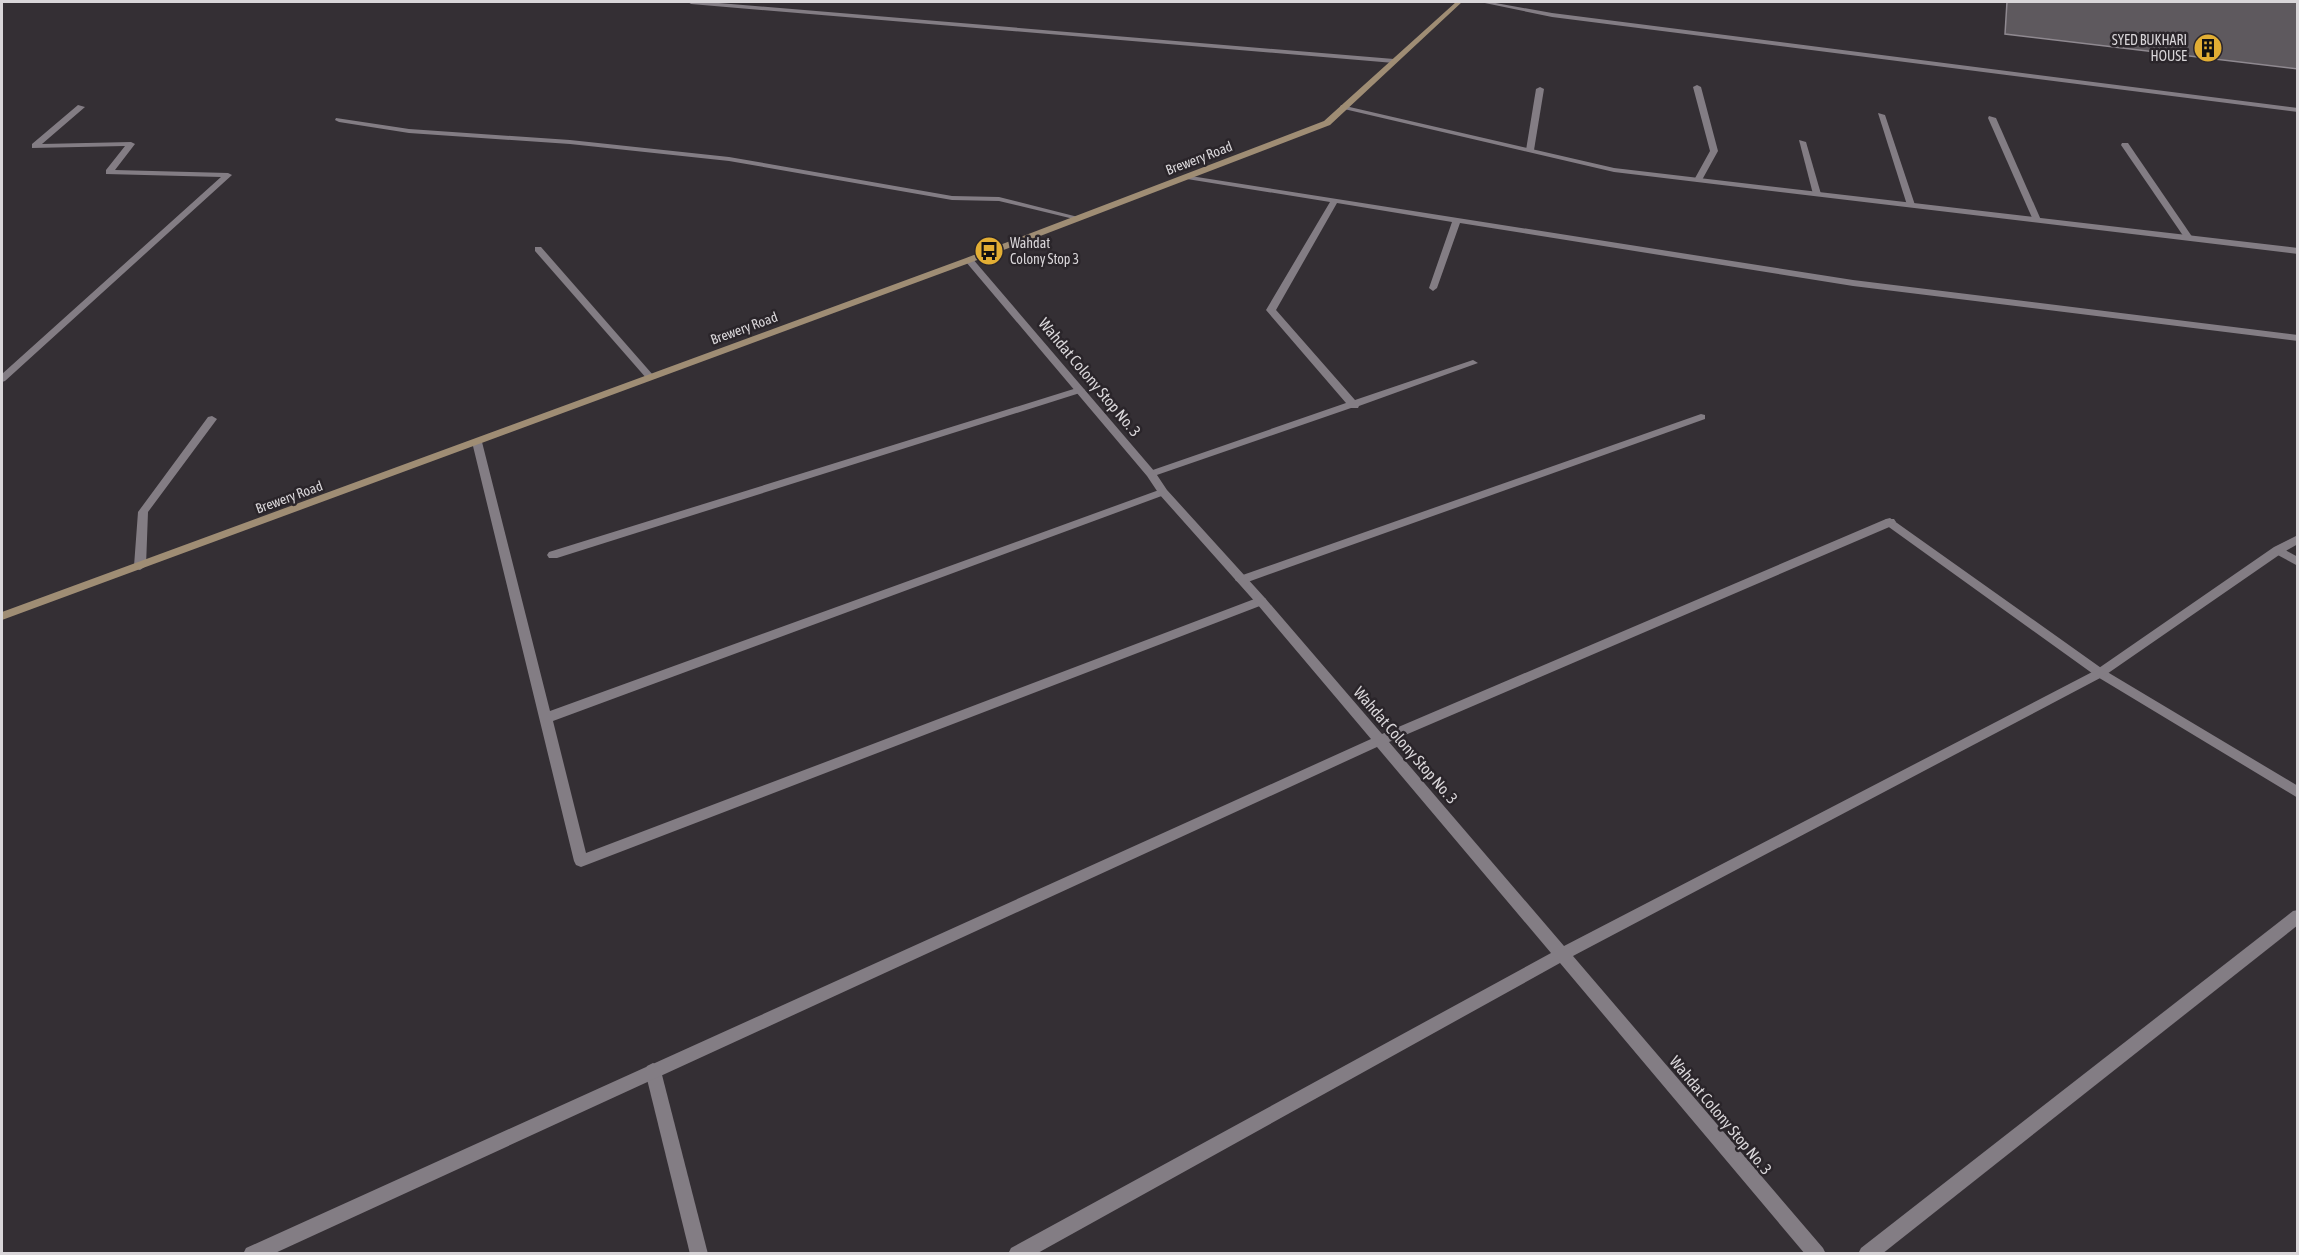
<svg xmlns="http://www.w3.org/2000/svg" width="2299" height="1255" viewBox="0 0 2299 1255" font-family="'Asap Condensed',sans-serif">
	<rect width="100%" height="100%" fill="#342f34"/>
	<path fill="#5e595e" stroke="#8f8990" stroke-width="1.5" d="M2007,2H2298V69L2005,34Z"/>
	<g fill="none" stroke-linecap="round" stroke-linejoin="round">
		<g fill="#837d84" fill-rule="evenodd">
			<path d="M1697,85L1701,87L1718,151L1702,180L1698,182L1694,180L1710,151L1693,87Z"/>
			<path d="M1540,87L1544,89L1534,150L1530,152L1526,150L1536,89Z"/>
			<path d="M78,105L85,107L42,144L131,142L135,144L115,170L228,173L232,175L5,381L2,382V374L221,177L106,174V170L125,146L32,148V144Z"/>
			<path d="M1878,113L1885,115L1915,205L1914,207L1907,205Z"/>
			<path d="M1989,116L1996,118L2041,220L2040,222L2033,220L1988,118Z"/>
			<path d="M336,118L409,129L570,140L729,157L952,196L999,197L1082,218L1078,220L999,201L952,200L729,161L570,144L409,133L339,122L335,120Z"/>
			<path d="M1799,140L1806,142L1821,194L1820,196L1813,194Z"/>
			<path d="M2122,143H2128L2193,238L2192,240H2186L2121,145Z"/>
			<path d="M1184,175L1853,280L2298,335V341L1853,286L1460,223L1437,288L1433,291L1429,288L1452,222L1337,203L1276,310L1355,400L1470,361L1473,360L1478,363L1359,406L1358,408H1351L1151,477L1146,474L1147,472L1346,403L1266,310L1330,202L1187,179H1184Z"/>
			<path d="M535,247H541L653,375V379H647L535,251Z"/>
			<path d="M1080,387L1085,390L1083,392L557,558H549L547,555L549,552Z"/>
			<path d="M1701,414L1705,415V419L1245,583L1241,584L1235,580L1237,577Z"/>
			<path d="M212,416L217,419L148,512L146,566L140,570L136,569L134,566L138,512L208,417Z"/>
			<path d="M477,439L482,442L550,711L1159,490L1163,489L1168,492L1167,494L553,721L586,853L1257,598H1265L1267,601L1265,604L581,867L576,865L574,861L472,442Z"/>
			<path d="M1890,518L2104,670L2298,786V798L2096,676L1886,525L1884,522L1886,519Z"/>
			<path d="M2278,546L2298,557V566L2274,553L2272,550Z"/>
			<path d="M2298,910V925L1882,1254H1858L1861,1248L2293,911Z"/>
			<path d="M653,1063L659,1066L661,1071L708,1254H690L645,1071L647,1066Z"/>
		</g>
		<g fill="#837d84" fill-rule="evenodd">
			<path d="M688,2H707L1394,59L1397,61L1394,63L691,4Z"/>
			<path d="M1480,2H1490L1552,13L2298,108V112L1552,17Z"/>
			<path d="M1341,105L1614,168L2298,248V254L1614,172L1344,109L1340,107Z"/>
			<path d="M969,257L972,258L1155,472L1167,490L1265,598L1382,734L1886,519H1894L1896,522L1894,525L1389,742L1564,946L2096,670L2274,547L2298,535V544L2282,553L2104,676L1573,956L1823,1248L1826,1254H1805L1560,963L1036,1254H1008L1011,1248L1551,953L1377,747L273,1254H243L246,1248L1371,739L1257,604L1159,494L1147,476L966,262L965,260Z"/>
		</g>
		<path fill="#9f8d74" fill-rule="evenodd" d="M1456,2H1462L1330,125L972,262L2,620V612L966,258L1324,121Z"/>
	</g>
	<defs>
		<g id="building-disc" transform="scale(1.5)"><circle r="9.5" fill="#e2ae34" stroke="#2a252a"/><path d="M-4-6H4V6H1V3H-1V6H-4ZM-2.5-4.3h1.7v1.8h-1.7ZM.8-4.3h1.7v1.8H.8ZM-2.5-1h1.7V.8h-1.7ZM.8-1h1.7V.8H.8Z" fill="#111"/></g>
		<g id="bus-disc" transform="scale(1.5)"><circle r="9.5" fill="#e2ae34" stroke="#2a252a"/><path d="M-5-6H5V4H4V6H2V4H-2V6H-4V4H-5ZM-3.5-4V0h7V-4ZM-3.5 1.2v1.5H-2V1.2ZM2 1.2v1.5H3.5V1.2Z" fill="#111"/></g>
	</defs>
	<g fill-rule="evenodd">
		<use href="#building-disc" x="2208" y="48"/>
		<use href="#bus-disc" x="989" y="251"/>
	</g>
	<g text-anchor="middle" stroke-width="5" stroke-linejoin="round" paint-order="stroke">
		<g font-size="14" fill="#d9d6d9" stroke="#2a252a" text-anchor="end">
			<text x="2187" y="45">SYED BUKHARI<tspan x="2187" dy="16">HOUSE</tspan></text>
			<text x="1010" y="248" text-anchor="start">Wahdat<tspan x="1010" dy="16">Colony Stop 3</tspan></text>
		</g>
		<g font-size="14" fill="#d9d6d9" stroke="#2a252a">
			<text transform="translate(1199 158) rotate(-21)" y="5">Brewery Road</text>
			<text transform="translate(744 328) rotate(-20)" y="5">Brewery Road</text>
			<text transform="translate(289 497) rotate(-20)" y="5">Brewery Road</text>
		</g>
		<g font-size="16" fill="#d9d6d9" stroke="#2a252a">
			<text transform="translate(1090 377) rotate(50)" y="6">Wahdat Colony Stop No. 3</text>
			<text transform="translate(1406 745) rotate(49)" y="6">Wahdat Colony Stop No. 3</text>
			<text transform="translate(1721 1115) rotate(50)" y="6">Wahdat Colony Stop No. 3</text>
		</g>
	</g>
	<rect width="2299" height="1255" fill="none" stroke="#d9d6d9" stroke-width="6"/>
</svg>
